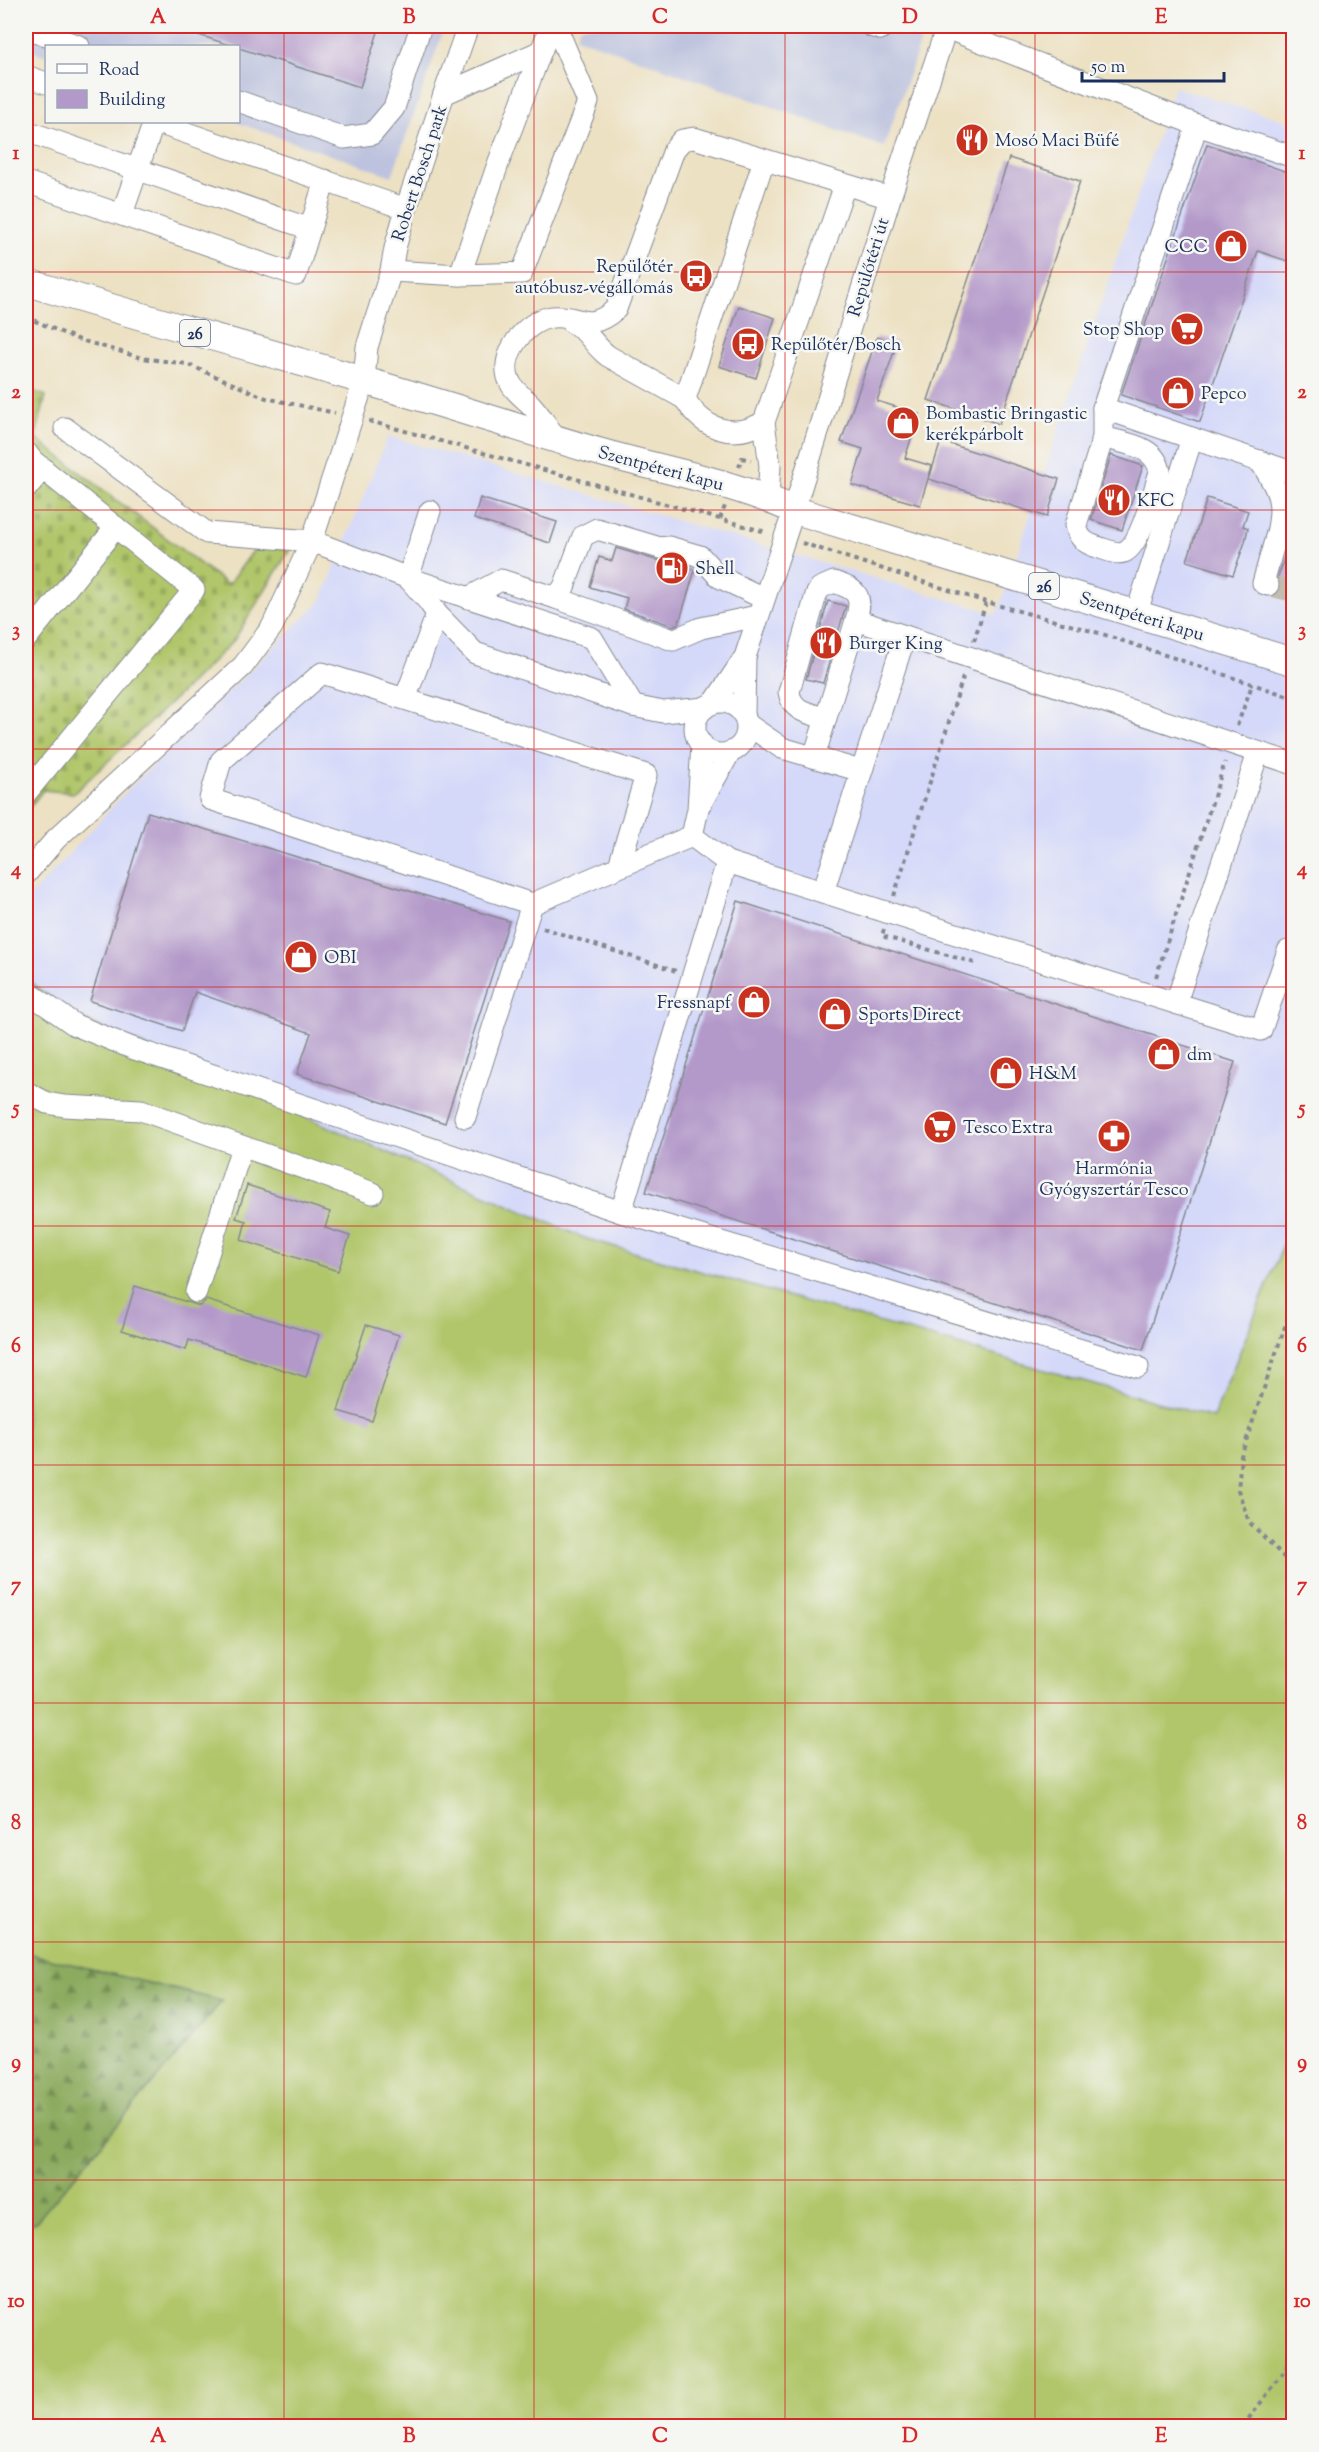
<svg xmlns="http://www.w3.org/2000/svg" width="1319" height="2452" viewBox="0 0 1319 2452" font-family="'Sorts Mill Goudy',serif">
	<defs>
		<pattern id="forest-firs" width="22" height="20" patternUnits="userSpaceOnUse" patternTransform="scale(1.5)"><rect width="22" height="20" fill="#8cab5e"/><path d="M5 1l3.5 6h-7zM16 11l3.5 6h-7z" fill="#728c51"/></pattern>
		<pattern id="cemetery-stones" width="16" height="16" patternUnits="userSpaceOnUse" patternTransform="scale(1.5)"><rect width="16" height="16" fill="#b1c66a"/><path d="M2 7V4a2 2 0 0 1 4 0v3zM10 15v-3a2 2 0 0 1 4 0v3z" fill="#98aa5e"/></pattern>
	</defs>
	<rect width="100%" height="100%" fill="#f6f6f2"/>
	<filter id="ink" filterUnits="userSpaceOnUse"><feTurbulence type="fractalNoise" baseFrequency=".0167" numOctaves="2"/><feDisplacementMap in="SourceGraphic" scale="12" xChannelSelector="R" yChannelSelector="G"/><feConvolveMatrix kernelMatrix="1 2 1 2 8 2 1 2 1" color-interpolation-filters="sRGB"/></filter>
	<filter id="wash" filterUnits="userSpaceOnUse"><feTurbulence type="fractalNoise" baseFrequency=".008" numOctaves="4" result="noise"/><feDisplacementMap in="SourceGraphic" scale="24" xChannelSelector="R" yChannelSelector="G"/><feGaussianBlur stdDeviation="1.35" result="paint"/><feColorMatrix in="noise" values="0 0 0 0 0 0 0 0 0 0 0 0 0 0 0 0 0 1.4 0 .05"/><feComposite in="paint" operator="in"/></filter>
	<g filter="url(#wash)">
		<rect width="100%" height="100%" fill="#ede1c3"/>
		<path fill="#d4d8f9" d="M1174,87L1293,123V1221L1214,1418L584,1238L77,1017L26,979V901L124,794L321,601L388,436L997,614Z"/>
		<g fill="#bdc3de">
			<path d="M26,26H445L392,176L235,122H238V46H46V56L26,49Z"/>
			<path d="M580,26H926L884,147L576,37Z"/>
		</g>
		<path fill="#b1c66a" stroke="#667a64" stroke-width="1.5" d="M26,979L77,1017L584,1238L1213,1418L1293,1221V2426H26V2223H35L222,2001L26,1953Z"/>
		<path fill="url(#forest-firs)" stroke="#546d5e" stroke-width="1.5" d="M26,1953L222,2001L35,2223H26Z"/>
		<path fill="url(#cemetery-stones)" stroke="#667a64" stroke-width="1.5" d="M26,389L46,396L35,438L228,585L262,539L289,551L234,640L182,692L74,793L43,790L26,812Z"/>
		<g id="blocks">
			<g fill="#b399c9">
				<path d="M181,26H380L360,87L180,29Z"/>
				<path d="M1207,144L1293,174V263L1258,251L1200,422L1121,395Z"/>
				<path d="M1009,158L1080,181L999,424L928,400Z"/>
				<path d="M739,306L775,318L756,378L719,366Z"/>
				<path d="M877,337L897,343L877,401L919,414L905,458L932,466L920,505L852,485L863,449L841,442Z"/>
				<path d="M941,441L1059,479L1047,517L929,479Z"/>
				<path d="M1111,455L1143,466L1122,530L1091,520Z"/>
				<path d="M480,498L557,522L550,543L474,519Z"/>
				<path d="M1207,498L1248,511L1243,526L1248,528L1245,542L1233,575L1187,561Z"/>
				<path d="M616,548L656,560H668L695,570L679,623L673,626L624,609L627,598L590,587L599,557L612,561Z"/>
				<path d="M1286,554L1293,555V600L1276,595L1280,589L1278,577Z"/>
				<path d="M828,601L846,606L823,683L806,679Z"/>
				<path d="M148,812L509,921L445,1123L297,1074L311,1033L195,992L182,1031L90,1001Z"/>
				<path d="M738,901L1235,1062L1143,1350L646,1192Z"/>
				<path d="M247,1185L330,1212L325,1228L350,1236L338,1271L241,1240L246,1221L236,1218Z"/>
				<path d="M135,1286L200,1306L206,1300L319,1335L306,1377L189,1340L186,1350L122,1330Z"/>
				<path d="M366,1325L399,1335L372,1421L338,1411Z"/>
			</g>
		</g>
	</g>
	<g filter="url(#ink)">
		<use href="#blocks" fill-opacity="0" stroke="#848890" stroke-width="1.5"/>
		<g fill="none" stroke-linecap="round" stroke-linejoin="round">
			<path stroke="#c3bdaf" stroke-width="21" stroke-dasharray="21 10" stroke-linecap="butt" d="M1268,585L1294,592"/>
			<g stroke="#848890" stroke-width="23">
				<g id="minor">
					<path d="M551,26L541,51L444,94L406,209L395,248L391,271L367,347L364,381L312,541L408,578L429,602L437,614L475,653L633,706L663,712L705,708"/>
					<path d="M871,26L880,29L882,26"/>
					<path d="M26,28L79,46"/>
					<path d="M946,28L1197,125L1294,157"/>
					<path d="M26,76L46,83"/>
					<path d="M444,94L468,26"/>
					<path d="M238,101L344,138L372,134L394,108L421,26"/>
					<path d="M155,122L406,209"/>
					<path d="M26,131L310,229"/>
					<path d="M764,160L685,399C702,428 732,441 764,422"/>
					<path d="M26,182L296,275L325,180"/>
					<path d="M122,214L154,122"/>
					<path d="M391,271L460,275L498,164L541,51"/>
					<path d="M460,275L522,273L588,102L559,33"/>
					<path d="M570,321C590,332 592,344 608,356L685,399"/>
					<path d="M1103,408L1294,473"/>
					<path d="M1103,437C1125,444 1156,445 1160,472C1154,490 1141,545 1124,552C1116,555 1105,549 1097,547C1084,543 1078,537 1076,525L1103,437V408L1197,125"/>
					<path d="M557,439C548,428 541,416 532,406C525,398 514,392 510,382C497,356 526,320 552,317C581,314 587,334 616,309L674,150L682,140L694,138L890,198"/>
					<path d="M26,452L33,461L194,590L26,793"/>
					<path d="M1260,461C1279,491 1285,502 1276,537L1294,543"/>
					<path d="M26,489L43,468"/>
					<path d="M768,498L770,466L764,422L845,185"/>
					<path d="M430,511L408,578L592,638L633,706"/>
					<path d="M1268,585L1263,583L1276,537"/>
					<path d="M468,598L501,580L556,598L564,587L583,536L597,529L660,548L669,547L700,556L719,577L763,598"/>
					<path d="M556,598L673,640L701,628L757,616"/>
					<path d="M1136,615L1192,438"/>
					<path d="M26,639L116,527"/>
					<path d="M405,699L437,614"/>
					<circle cx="721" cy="728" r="26"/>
					<path d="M714,703L745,657L794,510L890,198L947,26"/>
					<path d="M744,715L745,657"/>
					<path d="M825,718C809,713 792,712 789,692L816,595L820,588L834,582C858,590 863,596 856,620"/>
					<path d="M747,724L782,748L861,771"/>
					<path d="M814,757L856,620L1294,764"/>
					<path d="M701,803L730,752"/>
					<path d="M692,836L698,809L702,744"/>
					<path d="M619,866L646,775L322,673L221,761L210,799L532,904L553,895L692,836L727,862L1261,1030L1288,951L1294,953"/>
					<path d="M26,874L56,839L243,666L272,627L312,541L207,533L65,428"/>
					<path d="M823,892L905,636"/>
					<path d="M26,991L75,1025L132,1048L621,1212L1138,1367"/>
					<path d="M1176,1003L1258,753"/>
					<path d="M26,1092L47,1103L64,1106L141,1110L373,1193"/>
					<path d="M465,1117L532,904"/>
					<path d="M621,1212L727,862"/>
					<path d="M196,1292L242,1147"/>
				</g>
			</g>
			<g stroke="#848890" stroke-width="29">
				<path id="major" d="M26,282C138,317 252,347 365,381C439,402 512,426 586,448C655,469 728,480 794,510L1294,662"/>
			</g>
			<g stroke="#848890" stroke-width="4" stroke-dasharray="4.5 4.5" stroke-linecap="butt">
				<path d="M26,317L77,339L142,358L187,364L266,398L335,413"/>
				<path d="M369,421L766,532"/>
				<path d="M739,467L742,458L751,460"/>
				<path d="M720,519L725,506"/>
				<path d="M802,543L986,602L1099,633L1294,698"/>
				<path d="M974,641L986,602"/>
				<path d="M1237,726L1252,685"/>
				<path d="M894,896L964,674"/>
				<path d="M543,928L676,971"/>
				<path d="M884,929L882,936L978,964"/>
				<path d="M1156,977L1225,762"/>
				<path d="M1294,1300L1241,1456L1238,1490L1249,1522L1294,1567"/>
				<path d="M1243,2426L1281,2376L1294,2354"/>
			</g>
			<use href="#minor" stroke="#fff" stroke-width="21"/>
			<use href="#major" stroke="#fff" stroke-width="27"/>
		</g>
	</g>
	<path fill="none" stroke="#d62828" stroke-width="1.5" stroke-opacity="0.55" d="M284,26V2426M534,26V2426M785,26V2426M1035,26V2426M26,272H1294M26,510H1294M26,749H1294M26,987H1294M26,1226H1294M26,1465H1294M26,1703H1294M26,1942H1294M26,2180H1294"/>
	<defs>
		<g id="restaurant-disc" transform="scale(1.725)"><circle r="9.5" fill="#c8321e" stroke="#f6f6f2"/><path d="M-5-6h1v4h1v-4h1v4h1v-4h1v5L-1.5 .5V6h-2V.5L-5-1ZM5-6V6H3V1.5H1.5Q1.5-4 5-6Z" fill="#fff"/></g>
		<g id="shop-disc" transform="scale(1.725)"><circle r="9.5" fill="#c8321e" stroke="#f6f6f2"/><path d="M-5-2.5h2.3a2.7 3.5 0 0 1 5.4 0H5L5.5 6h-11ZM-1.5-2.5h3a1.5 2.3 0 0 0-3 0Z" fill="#fff"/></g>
		<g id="bus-disc" transform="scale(1.725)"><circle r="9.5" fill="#c8321e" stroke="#f6f6f2"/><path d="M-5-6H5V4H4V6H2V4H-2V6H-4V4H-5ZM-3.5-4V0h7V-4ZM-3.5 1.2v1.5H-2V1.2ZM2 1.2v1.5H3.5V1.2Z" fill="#fff"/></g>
		<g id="supermarket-disc" transform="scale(1.725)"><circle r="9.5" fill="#c8321e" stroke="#f6f6f2"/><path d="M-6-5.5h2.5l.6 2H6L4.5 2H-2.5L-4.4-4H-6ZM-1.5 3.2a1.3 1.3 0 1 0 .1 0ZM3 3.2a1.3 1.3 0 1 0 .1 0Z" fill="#fff"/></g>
		<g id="fuel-disc" transform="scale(1.725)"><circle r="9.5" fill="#c8321e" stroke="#f6f6f2"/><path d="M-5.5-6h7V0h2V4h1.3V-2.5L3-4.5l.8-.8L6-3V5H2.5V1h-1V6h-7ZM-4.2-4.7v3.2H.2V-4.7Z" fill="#fff"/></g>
		<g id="pharmacy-disc" transform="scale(1.725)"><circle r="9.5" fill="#c8321e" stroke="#f6f6f2"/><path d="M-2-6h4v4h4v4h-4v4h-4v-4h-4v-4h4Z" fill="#fff"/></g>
	</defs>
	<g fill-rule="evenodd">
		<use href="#restaurant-disc" x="972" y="140"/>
		<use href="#shop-disc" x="1231" y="246"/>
		<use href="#bus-disc" x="696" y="276"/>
		<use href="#supermarket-disc" x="1187" y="329"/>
		<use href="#bus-disc" x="748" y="344"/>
		<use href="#shop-disc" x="1178" y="393"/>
		<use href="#shop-disc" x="903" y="423"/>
		<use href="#restaurant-disc" x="1114" y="500"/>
		<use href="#fuel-disc" x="672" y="568"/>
		<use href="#restaurant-disc" x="826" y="643"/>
		<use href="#shop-disc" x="301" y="957"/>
		<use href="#shop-disc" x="754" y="1002"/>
		<use href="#shop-disc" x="835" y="1014"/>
		<use href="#shop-disc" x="1164" y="1054"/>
		<use href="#shop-disc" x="1006" y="1073"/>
		<use href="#supermarket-disc" x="940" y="1127"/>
		<use href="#pharmacy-disc" x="1114" y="1136"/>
	</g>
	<g text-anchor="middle" stroke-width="5" stroke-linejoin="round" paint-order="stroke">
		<g fill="#f6f6f2" stroke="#5d6b8a" stroke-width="1.5">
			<rect x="180" y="320" width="30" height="26" rx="4.5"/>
			<rect x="1029" y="573" width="30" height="26" rx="4.5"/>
		</g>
		<g font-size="16" font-weight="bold" fill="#1b2f5e">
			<text x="195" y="339">26</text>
			<text x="1044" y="592">26</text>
		</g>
		<g font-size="18" fill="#1b2f5e" stroke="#f6f6f2" text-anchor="start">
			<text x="995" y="146">Mosó Maci Büfé</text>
			<text x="1208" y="252" text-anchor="end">CCC</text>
			<text x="673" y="272" text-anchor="end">Repülőtér<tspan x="673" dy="21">autóbusz-végállomás</tspan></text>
			<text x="1164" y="335" text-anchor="end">Stop Shop</text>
			<text x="771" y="350">Repülőtér/Bosch</text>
			<text x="1201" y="399">Pepco</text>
			<text x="926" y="419">Bombastic Bringastic<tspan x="926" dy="21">kerékpárbolt</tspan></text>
			<text x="1137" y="506">KFC</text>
			<text x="695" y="574">Shell</text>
			<text x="849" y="649">Burger King</text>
			<text x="324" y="963">OBI</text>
			<text x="731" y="1008" text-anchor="end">Fressnapf</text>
			<text x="858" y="1020">Sports Direct</text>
			<text x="1187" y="1060">dm</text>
			<text x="1029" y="1079">H&amp;M</text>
			<text x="963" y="1133">Tesco Extra</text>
			<text x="1114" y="1174" text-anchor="middle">Harmónia<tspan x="1114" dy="21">Gyógyszertár Tesco</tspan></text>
		</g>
		<g font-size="18" fill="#1b2f5e" stroke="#f6f6f2">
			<text transform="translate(419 173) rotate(-72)" y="6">Robert Bosch park</text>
			<text transform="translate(868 267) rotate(-73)" y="6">Repülőtéri út</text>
			<text transform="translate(661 468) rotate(15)" y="6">Szentpéteri kapu</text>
			<text transform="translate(1142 616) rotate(17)" y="6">Szentpéteri kapu</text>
		</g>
	</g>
	<rect width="1319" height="2452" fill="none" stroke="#f6f6f2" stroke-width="66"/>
	<rect x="45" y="45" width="195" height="78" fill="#f6f6f2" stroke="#9ea6b7" stroke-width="1.5"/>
	<rect x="57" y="64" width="30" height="9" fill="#ffffff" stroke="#9ea6b7" stroke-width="1.5"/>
	<text x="99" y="75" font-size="18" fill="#1b2f5e">Road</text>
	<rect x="57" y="90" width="30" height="18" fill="#b399c9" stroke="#9ea6b7" stroke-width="1.5"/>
	<text x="99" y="105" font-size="18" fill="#1b2f5e">Building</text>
	<path d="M1082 72v9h142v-9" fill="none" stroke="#1b2f5e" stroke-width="3"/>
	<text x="1091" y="72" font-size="18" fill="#1b2f5e" stroke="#f6f6f2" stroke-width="4.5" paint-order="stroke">50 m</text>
	<rect x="33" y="33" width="1253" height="2386" fill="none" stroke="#d62828" stroke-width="2"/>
	<g font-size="20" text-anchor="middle" font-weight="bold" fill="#d62828">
		<text x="158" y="23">A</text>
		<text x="409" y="23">B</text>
		<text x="660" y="23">C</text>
		<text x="910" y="23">D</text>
		<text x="1161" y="23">E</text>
		<text x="16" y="159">1</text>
		<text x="1302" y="159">1</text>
		<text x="16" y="398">2</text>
		<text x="1302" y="398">2</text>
		<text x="16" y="636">3</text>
		<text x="1302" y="636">3</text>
		<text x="16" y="875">4</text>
		<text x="1302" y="875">4</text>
		<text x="16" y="1114">5</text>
		<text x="1302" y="1114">5</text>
		<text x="16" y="1352">6</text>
		<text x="1302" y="1352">6</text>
		<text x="16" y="1591">7</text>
		<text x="1302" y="1591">7</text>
		<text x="16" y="1829">8</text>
		<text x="1302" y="1829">8</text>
		<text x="16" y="2068">9</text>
		<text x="1302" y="2068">9</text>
		<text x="16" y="2307">10</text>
		<text x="1302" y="2307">10</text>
		<text x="158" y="2442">A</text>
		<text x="409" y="2442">B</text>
		<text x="660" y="2442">C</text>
		<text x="910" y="2442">D</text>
		<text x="1161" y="2442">E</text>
	</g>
</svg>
